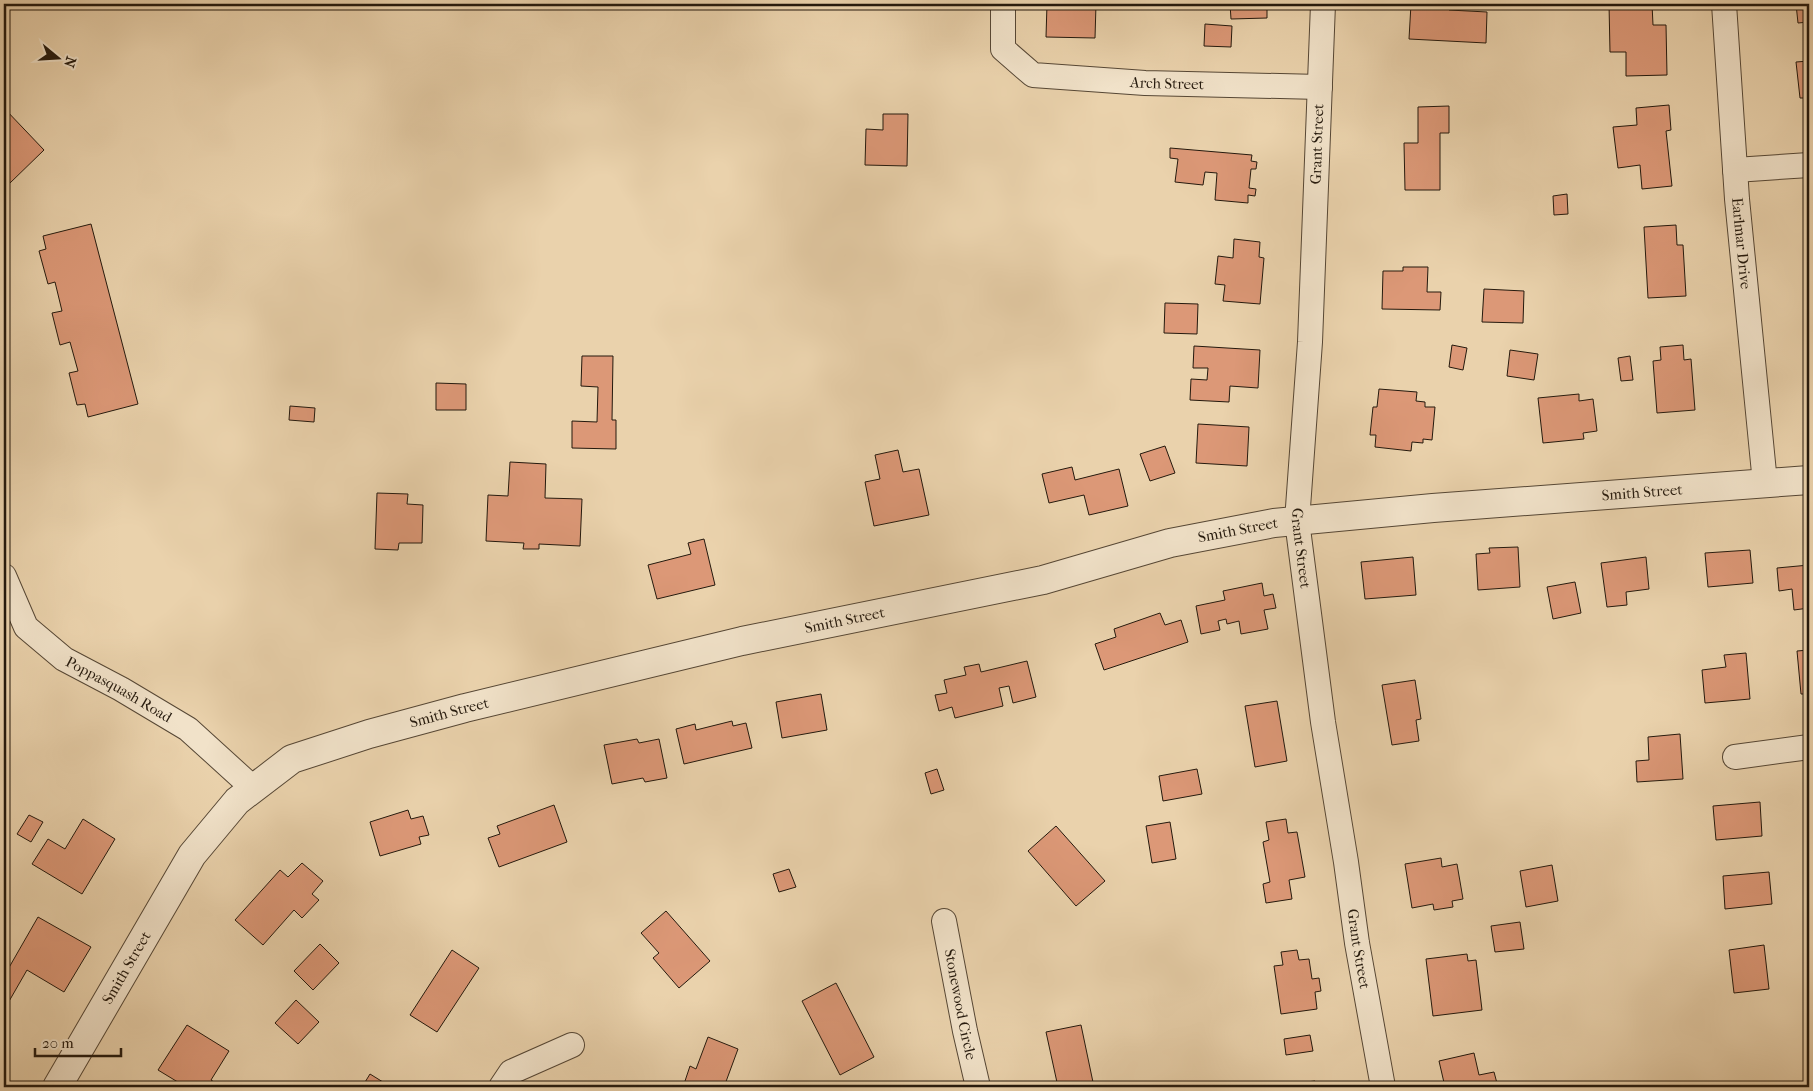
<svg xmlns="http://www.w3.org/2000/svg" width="1813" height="1091" viewBox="0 0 1813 1091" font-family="'IM FELL French Canon',serif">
	<rect width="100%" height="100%" fill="#ead2ac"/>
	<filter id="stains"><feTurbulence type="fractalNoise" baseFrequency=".004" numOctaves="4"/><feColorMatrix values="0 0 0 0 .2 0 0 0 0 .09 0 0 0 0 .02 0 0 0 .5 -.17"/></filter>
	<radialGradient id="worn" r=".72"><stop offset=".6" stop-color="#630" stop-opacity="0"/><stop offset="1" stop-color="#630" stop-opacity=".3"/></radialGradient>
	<g fill="#dc9877" stroke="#24190d">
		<path d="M1047,4H1096L1095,38L1046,37Z"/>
		<path d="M1230,4H1267V18L1231,19Z"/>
		<path d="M1411,4H1450L1449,10L1487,12L1486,43L1409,39Z"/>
		<path d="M1609,4H1652L1653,25H1666L1667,75L1626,76V52H1610Z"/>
		<path d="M1796,4H1809V22L1798,23Z"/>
		<path d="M1205,24L1232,26L1231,47L1204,46Z"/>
		<path d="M1809,61V98H1800L1796,62Z"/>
		<path d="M1669,105L1671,130L1666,131L1672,186L1642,189L1640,165L1618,168L1613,127L1637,125L1636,108Z"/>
		<path d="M1449,106V133H1440V190H1405L1404,143H1418V107Z"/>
		<path d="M4,108L44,150L10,183L4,176Z"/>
		<path d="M883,114H908L907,166L865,165L866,129L883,130Z"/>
		<path d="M1170,148L1252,155L1251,161L1257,162L1256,169H1251L1249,188L1256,189L1255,196L1248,195V203L1215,200L1217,173L1205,172L1203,185L1175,182L1178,159L1170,158Z"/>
		<path d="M1567,194L1568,214L1554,215L1553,196Z"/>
		<path d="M91,224L138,404L88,417L85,404L77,405L69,373L78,371L70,342L60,345L52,313L62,311L55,282L48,284L39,251L46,249L43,236Z"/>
		<path d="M1676,225L1677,245H1683L1686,296L1648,298L1644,227Z"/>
		<path d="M1234,239L1260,242L1259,257L1264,258L1260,304L1223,301L1225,285L1215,284L1218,256L1233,258Z"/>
		<path d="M1403,267H1428L1427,292H1441L1440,310L1382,309L1383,271H1403Z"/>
		<path d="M1484,289L1524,291L1523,323L1482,322Z"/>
		<path d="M1165,303L1198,304L1197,334L1164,333Z"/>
		<path d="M1452,345L1467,348L1463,370L1449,367Z"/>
		<path d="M1683,345L1684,360L1691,359L1695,410L1657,413L1653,361L1661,360L1660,347Z"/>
		<path d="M1194,346L1260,350L1258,388L1230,386L1229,402L1190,400L1191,379L1207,380L1208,368H1193Z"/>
		<path d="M1510,350L1538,354L1534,380L1507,376Z"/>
		<path d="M582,356H613L612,420H616V449L572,448V421L597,422L598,387L581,386Z"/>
		<path d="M1630,356L1633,380L1621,381L1618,358Z"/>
		<path d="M436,383L466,384V410H436Z"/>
		<path d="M1379,389L1417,392L1416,401L1425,402V407H1435L1432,440L1423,439V443L1412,442L1411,451L1375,447L1376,435H1370L1373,407H1377Z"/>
		<path d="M1579,394V401L1593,399L1597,431L1583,433L1584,439L1543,443L1538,398Z"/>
		<path d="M290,406L315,408L314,422L289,420Z"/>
		<path d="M1198,424L1249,427L1247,466L1196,463Z"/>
		<path d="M1165,446L1175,473L1150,481L1140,454Z"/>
		<path d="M898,450L903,472L919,469L929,515L874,526L865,482L880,479L875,455Z"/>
		<path d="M510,462L546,464L545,498L582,499L580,546L539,544V549H523L524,543L486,541L488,495L508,496Z"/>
		<path d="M1072,467L1075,480L1119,469L1128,506L1089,515L1084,495L1049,503L1042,474Z"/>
		<path d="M377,493L408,494L407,504L423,505L422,543H399L398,550L375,549Z"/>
		<path d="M704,539L715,585L657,599L648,565L691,554L688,543Z"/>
		<path d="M1518,547L1520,587L1478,590L1476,554L1490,553L1489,548Z"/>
		<path d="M1750,550L1753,583L1708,587L1705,553Z"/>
		<path d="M1413,557L1416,595L1365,599L1361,562Z"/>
		<path d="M1646,557L1649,589L1626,592L1627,605L1607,607L1601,563Z"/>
		<path d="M1809,565V608L1794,610L1792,589L1779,591L1777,568Z"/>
		<path d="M1575,582L1581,613L1553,619L1547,587Z"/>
		<path d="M1262,583L1264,596L1273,594L1276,608L1264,610L1268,629L1241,634L1239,621L1227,624L1226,619L1218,621L1220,630L1201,634L1196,606L1225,600L1223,591Z"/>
		<path d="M1160,613L1165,625L1181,620L1188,642L1104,670L1095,644L1116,637L1114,629Z"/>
		<path d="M1809,650V694H1801L1797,651Z"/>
		<path d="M1746,653L1750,699L1705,703L1702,670L1726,667L1724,655Z"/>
		<path d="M1027,661L1036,697L1013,703L1009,686L999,688L1003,706L955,718L952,707L939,711L935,695L947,693L944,680L966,675L964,667L979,664L981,672Z"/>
		<path d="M1415,680L1421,719L1416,720L1419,741L1392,745L1382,685Z"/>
		<path d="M821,694L827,730L782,738L776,702Z"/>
		<path d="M1277,701L1287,761L1255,767L1245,706Z"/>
		<path d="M732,721L733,726L746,723L752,748L684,764L676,729L695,724L696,730Z"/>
		<path d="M1680,734L1683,779L1637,782L1636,761L1649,760L1648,737Z"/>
		<path d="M637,739L639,743L659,739L667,778L645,782L643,778L612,784L604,745Z"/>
		<path d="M937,769L944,790L931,794L925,773Z"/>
		<path d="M1197,769L1202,794L1163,801L1159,776Z"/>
		<path d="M1760,802L1762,836L1716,840L1713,806Z"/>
		<path d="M554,805L567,842L499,867L488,838L500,834L497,826Z"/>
		<path d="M408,810L411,819L423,816L429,835L419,837L421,844L380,856L370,822Z"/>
		<path d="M29,815L43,822L31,842L17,834Z"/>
		<path d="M83,819L115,839L82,894L32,864L48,839L65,849Z"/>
		<path d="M1286,819L1288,833L1297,832L1305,877L1289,880L1292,899L1266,903L1263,884L1270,882L1263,842L1269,840L1266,822Z"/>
		<path d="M1170,822L1176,859L1152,863L1146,826Z"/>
		<path d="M1056,826L1105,881L1076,906L1028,851Z"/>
		<path d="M1441,858L1442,867L1457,864L1463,899L1452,901L1453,907L1434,910L1433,904L1412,908L1405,864Z"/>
		<path d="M302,863L323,881L312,894L319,900L302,918L294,910L263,945L235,920L280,870L288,877Z"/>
		<path d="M1552,865L1558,901L1526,907L1520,871Z"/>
		<path d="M789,869L796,887L779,892L773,874Z"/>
		<path d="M1769,872L1772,904L1725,909L1723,876Z"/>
		<path d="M666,911L710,961L679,988L653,958L659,953L641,933Z"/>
		<path d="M38,917L91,947L64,992L27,970L4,1010V970L7,971Z"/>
		<path d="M1520,922L1524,949L1495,952L1491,926Z"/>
		<path d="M320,944L339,963L313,990L294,971Z"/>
		<path d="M1764,945L1769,989L1734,993L1729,950Z"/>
		<path d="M452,950L479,968L437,1032L410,1015Z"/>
		<path d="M1297,950L1299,960L1309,959L1312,979L1319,978L1321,991L1315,992L1317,1009L1281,1014L1274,966L1283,965L1281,952Z"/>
		<path d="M1467,954L1468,961L1476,960L1482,1010L1433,1016L1426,959Z"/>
		<path d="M836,983L874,1057L840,1075L802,1001Z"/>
		<path d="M296,1000L319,1022L298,1044L275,1023Z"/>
		<path d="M187,1025L229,1051L211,1080L222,1087H186L158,1070Z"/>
		<path d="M1081,1025L1094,1087H1058L1046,1032Z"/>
		<path d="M1310,1035L1313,1051L1286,1055L1284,1039Z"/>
		<path d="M708,1037L738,1049L724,1087H683L690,1066L696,1069Z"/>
		<path d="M1474,1053L1479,1075L1494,1072L1498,1087H1445L1439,1061Z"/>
		<path d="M370,1074L391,1087H362Z"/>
		<path d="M1315,1081L1316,1087H1279V1085Z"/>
	</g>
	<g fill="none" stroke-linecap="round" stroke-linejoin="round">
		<g stroke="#564735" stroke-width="26">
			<g id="minor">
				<path id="s1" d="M1003,4V49L1033,75L1145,83L1320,87"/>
				<path id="s2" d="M1323,4L1310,342L1297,521L1323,722L1346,862L1357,943L1383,1087"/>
				<path id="s3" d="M1724,4L1737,199L1765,483"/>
				<path d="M1735,170L1809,165"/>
				<path id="s4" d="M4,576L26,627L64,659L121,689L188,729L253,788"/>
				<path d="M1735,757L1809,747"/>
				<path id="s5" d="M944,921L965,1031L978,1087"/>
				<path d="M501,1087L511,1072L572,1045"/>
			</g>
		</g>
		<g stroke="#564735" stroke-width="30">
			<g id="tertiary">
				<path id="s6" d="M57,1087L192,855L237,801L292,759L369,734L465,708L742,641L1043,580L1170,543L1274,523L1433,508L1809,480"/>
			</g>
		</g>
		<use href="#minor" stroke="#f1e2c9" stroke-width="24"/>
		<use href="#tertiary" stroke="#f1e2c9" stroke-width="28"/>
	</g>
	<g text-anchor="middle" stroke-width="4.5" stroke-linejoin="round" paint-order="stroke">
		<g font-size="15" fill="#24190d" stroke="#f1e2c9">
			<text dy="5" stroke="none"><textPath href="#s1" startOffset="219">Arch Street</textPath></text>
			<text transform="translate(1317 144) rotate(-88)" y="5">Grant Street</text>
			<text dy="5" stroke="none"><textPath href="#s3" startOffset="240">Earlmar Drive</textPath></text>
			<text dy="5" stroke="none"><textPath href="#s6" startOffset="1788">Smith Street</textPath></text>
			<text dy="5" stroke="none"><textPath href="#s6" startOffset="1382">Smith Street</textPath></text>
			<text dy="5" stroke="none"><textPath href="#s2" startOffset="545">Grant Street</textPath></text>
			<text dy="5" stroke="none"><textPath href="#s6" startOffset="978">Smith Street</textPath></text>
			<text dy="5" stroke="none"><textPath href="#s4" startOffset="168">Poppasquash Road</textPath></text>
			<text dy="5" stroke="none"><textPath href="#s6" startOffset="572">Smith Street</textPath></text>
			<text dy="5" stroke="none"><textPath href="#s2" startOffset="950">Grant Street</textPath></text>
			<text dy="5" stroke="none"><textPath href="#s6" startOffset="138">Smith Street</textPath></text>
			<text dy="5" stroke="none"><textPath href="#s5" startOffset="85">Stonewood Circle</textPath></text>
		</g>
	</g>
	<rect width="1813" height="1091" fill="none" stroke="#ead2ac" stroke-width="20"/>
	<rect x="5" y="5" width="1803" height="1081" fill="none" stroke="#24190d" stroke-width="2.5"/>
	<rect x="10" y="10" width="1793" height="1071" fill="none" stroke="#24190d"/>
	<g transform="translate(58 58) rotate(108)" stroke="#f1e2c9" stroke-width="4" paint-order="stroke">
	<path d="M0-4L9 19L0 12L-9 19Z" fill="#24190d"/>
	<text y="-8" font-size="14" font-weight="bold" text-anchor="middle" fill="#24190d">N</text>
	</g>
	<path d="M35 1048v8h86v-8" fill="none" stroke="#24190d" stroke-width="2.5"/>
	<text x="42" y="1048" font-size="15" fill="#24190d" stroke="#f1e2c9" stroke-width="4" paint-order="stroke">20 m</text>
	<rect width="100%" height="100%" filter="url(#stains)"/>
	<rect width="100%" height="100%" fill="url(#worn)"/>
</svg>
